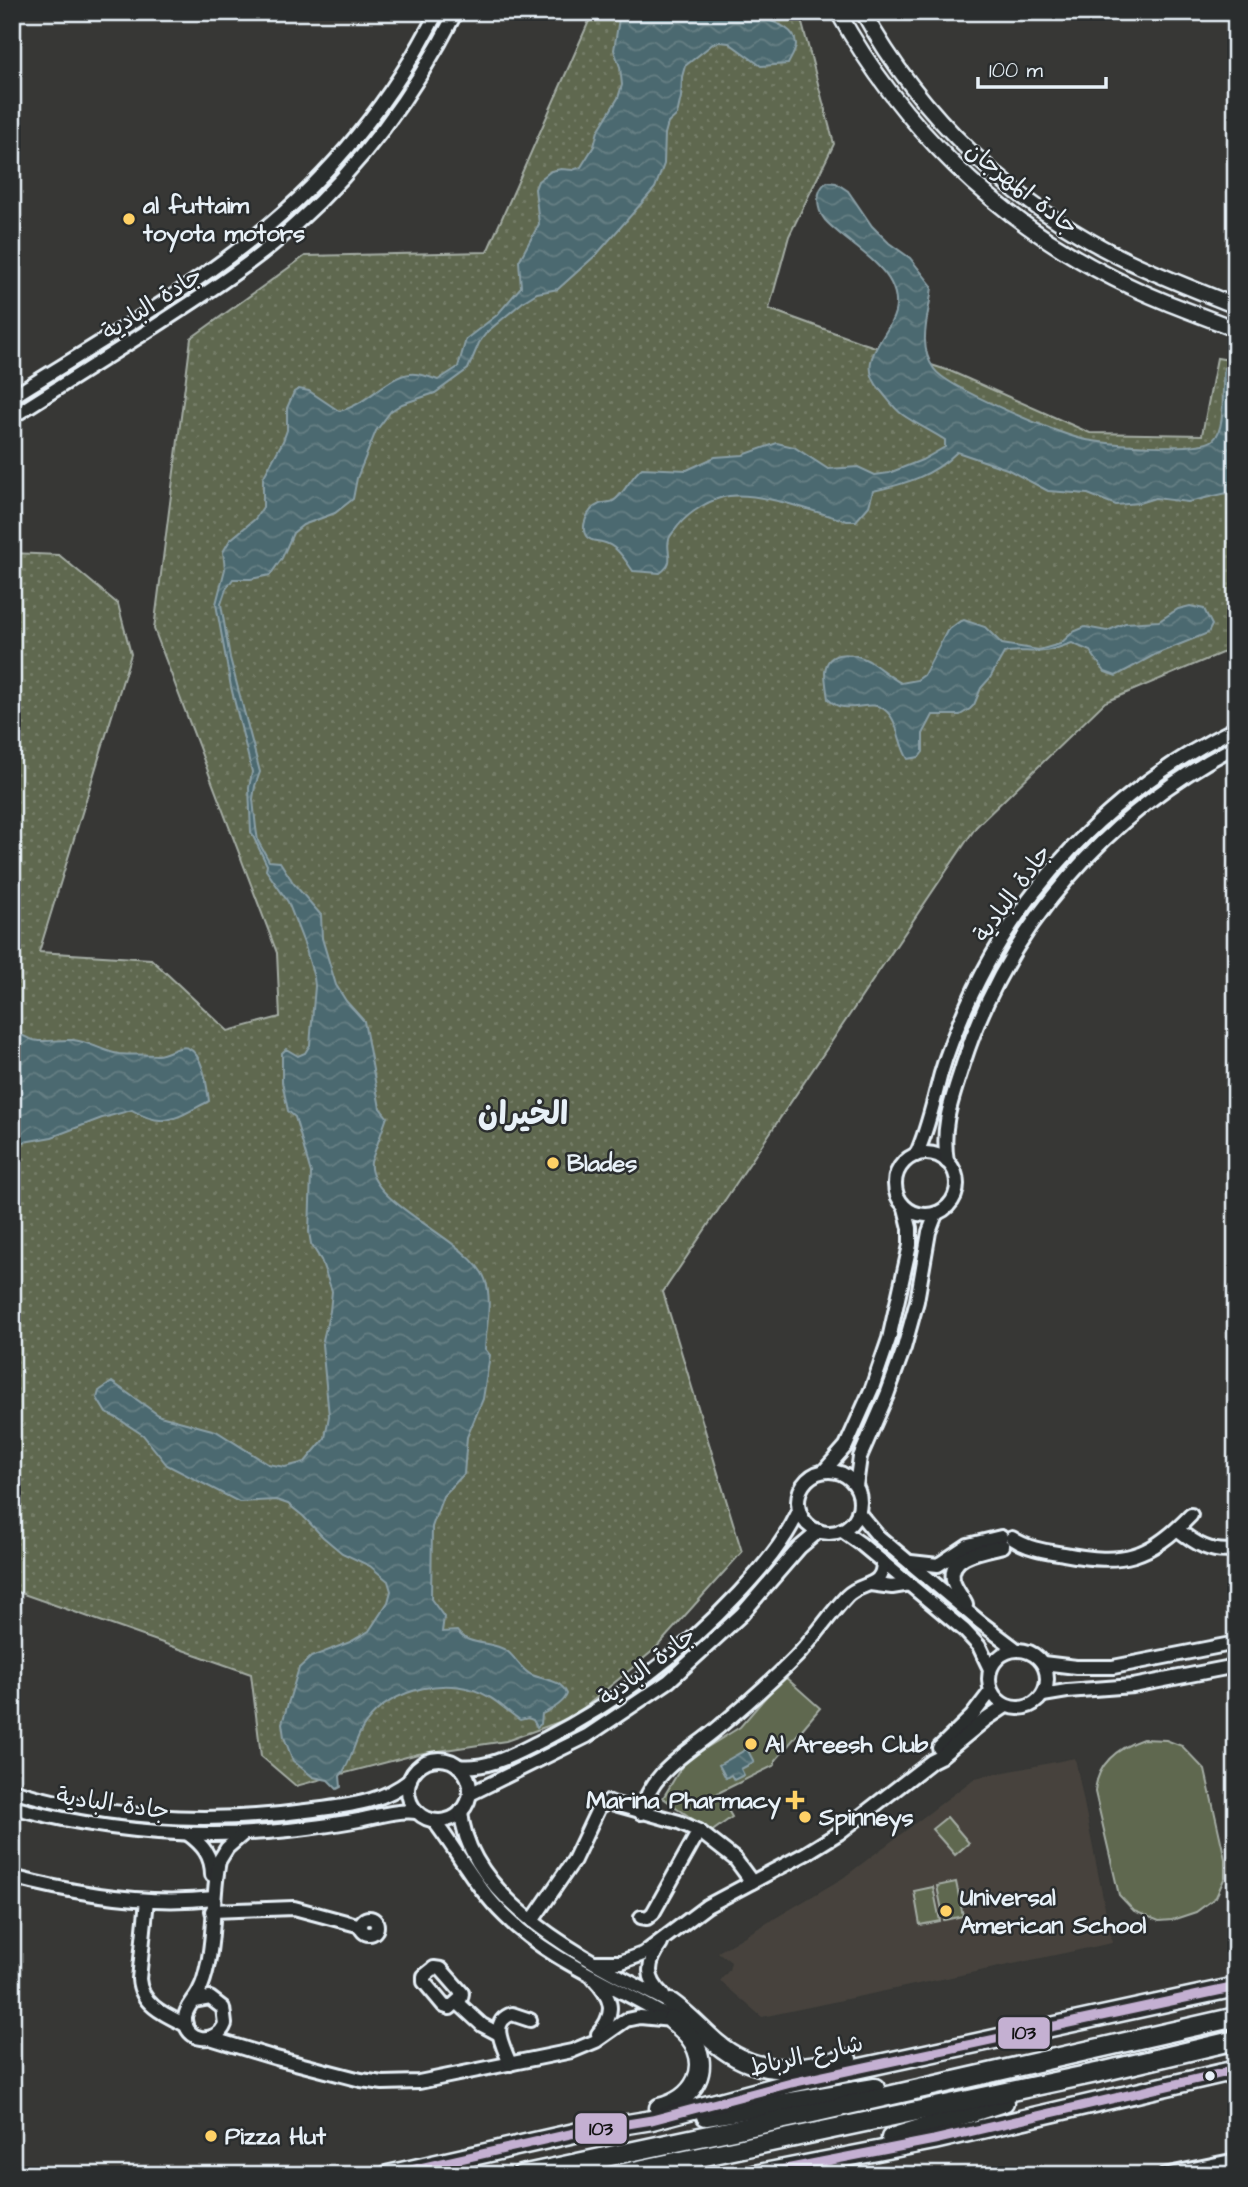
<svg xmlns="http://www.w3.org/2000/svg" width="1248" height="2187" viewBox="0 0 1248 2187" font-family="'Architects Daughter','Playpen Sans Arabic',sans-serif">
	<defs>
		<pattern id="grass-dots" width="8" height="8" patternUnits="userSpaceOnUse" patternTransform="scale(1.75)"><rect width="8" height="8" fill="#5f684f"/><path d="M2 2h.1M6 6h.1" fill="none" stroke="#767e69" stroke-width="1.8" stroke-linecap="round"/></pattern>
		<pattern id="water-waves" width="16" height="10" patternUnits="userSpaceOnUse" patternTransform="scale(1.75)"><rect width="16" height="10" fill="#4c696f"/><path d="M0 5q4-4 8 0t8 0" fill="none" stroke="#667f84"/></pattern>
	</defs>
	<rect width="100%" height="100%" fill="#373735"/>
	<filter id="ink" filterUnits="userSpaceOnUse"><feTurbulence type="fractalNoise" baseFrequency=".0143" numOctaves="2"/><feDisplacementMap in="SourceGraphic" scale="14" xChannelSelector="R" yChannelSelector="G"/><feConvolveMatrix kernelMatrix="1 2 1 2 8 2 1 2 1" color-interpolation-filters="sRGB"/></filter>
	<g filter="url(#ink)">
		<path fill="#46433d" d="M1075,1758L1112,1943L762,2017L720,1981L729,1970L731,1962L718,1952L843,1878L975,1778Z"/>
		<path fill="url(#grass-dots)" stroke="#a4aca4" stroke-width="2" d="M593,12H799L834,144L789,236L769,309L863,343L950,371L1090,433L1202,435L1217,358L1236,361V647L1105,702L976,827L663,1292L742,1552L655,1649L573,1717L506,1741L418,1754L296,1786L261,1756L251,1674L12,1590V553L59,555L118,604L131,654L39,952L151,959L228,1031L280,1017L277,953L154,629L191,338L305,256L487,252Z"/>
		<g fill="#5f684f" stroke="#a4aca4" stroke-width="2">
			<path d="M784,1676L820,1708L775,1761V1765L718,1793L732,1817L711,1832L663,1798L685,1761L740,1727Z"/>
			<path d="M1143,1739L1166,1740L1182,1746L1205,1770L1225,1859V1877L1216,1897L1196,1912L1172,1920L1159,1921L1134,1911L1119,1895L1095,1792C1097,1763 1117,1748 1143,1739Z"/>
			<path d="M947,1817L969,1843L955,1855L932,1829Z"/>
			<path d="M956,1882L963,1916L944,1920L937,1886Z"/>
			<path d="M933,1887L940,1921L920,1925L914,1891Z"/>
		</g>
		<g fill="url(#water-waves)" stroke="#8a9fa6" stroke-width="2">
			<path d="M620,12C649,12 794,2 796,44C796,51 791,58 788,64L761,66L729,43L720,42L714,43L685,66L682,77L681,97L677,115L668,123L665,134L664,164L655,188L597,254L558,289L537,293L524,301L487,332L479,343L468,369L435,393L402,404L391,411L376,431L357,478L353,499L335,513L303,525L293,533L282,558L270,575L251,579H233L226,589L221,604L230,658L260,772L255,786L253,799L256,828L258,841L269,861L280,862L294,884L321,915L322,938L336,985L346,1001L364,1021L380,1108L387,1117L371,1162C365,1203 470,1239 485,1279C493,1300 486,1327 485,1349L490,1355L483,1399L467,1437L464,1474L443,1496L432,1527L431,1599L444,1617L442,1632L457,1631C469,1647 492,1640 507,1651C516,1658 520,1668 530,1674C544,1681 560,1678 567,1694C564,1703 551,1710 542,1714L541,1724L537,1727L533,1720L528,1718L520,1720C509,1713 500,1703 489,1697C452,1674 391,1688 366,1723C353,1739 353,1761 340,1776L341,1787L337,1789L328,1780L313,1777L293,1761L284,1737L282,1723L299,1668L311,1657L350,1642L369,1631L388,1602L391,1591L388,1581L370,1566L342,1553L323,1537L303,1516L288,1504L276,1500L239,1502L167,1465L143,1435L117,1418L106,1413L97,1398L99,1391L112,1382L160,1416L216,1431L268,1464L285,1467L305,1462L325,1438L329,1416L322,1344L330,1311L332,1291L321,1260L311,1244L309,1232L311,1173L295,1117L288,1111L282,1082V1053L286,1049L298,1056L305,1053L310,1045L315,986L314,978L305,946L288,902L266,870L267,865L251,832L249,788L252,772L231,687L216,604L225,569L223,552L230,540L255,519L263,507V478L283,441L287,430V408L294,392L299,389L309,391L339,411C366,406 387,376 410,374C418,373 430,377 438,380L458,367L466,339L497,315L521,287L519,261L539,224L535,189L538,181L551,171L561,169L573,170L581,167L594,146L598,131L618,98L622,85L620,67L614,50Z"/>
			<path d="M827,182L836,183L848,191L872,226L889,243L910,258L932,286C930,313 916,344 934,369C947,388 1056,433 1082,439C1104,444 1198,452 1213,440C1227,429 1221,386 1224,368L1231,363L1236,365V491L1188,502L1155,498L1139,503L1116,505L1088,494L1048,491L1007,469L957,452C933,476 905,484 873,491L869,506L856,521H847C815,512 761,492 729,496C712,498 689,512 678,526C676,529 670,535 669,539C665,553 677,561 660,573L633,571C625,560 617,545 602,542C596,540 592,542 587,537C579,528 588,509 598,505C602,502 609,503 613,501C624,495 631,476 642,468L687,470L715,457L743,455L777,443L794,447L828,469L858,467L875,475L889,473L922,460L945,447V440C931,431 916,424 903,415C894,409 888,399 881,391C845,349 915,330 891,283C879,259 843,240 825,220C816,209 815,190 827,182Z"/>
			<path d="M1190,606L1204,609L1212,625L1208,633L1156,654L1116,676L1105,672L1090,651L1072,643C1062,646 1054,650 1044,651C1030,653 1017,649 1004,653L990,678L981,688L974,705L970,709L960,715H933L923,734V752L919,757L908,759C898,744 899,721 885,710C869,697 846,718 828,699C827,691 825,681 825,672C827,648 854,653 869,661C880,668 890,677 901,683L917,680L924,675L947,631L959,622L964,620L985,627L1002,644L1039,650L1060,644L1073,632L1085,627L1107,631L1125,623L1159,621L1178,609Z"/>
			<path d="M12,1028C36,1048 46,1039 73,1040C88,1041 104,1052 119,1054C131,1055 145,1054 157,1055C167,1055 180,1044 188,1048C204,1055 207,1087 209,1101C178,1117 165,1130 132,1110L102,1118L52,1137L12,1144Z"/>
			<path d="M747,1749L754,1762L741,1769L744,1775L734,1780L731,1775L726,1778L719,1765Z"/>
		</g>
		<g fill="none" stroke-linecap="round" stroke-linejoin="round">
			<g stroke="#e8f1f8" stroke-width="18">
				<g id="minor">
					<path d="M12,397C95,345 181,296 257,235C332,175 394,98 437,12"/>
					<path d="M12,417C58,388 105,358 151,329C202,296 253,264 297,223C364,163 415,92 456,12"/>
					<circle cx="926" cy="1184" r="31"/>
					<path d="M916,1155C926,1134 931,1112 937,1089C942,1067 950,1045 959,1024C1012,893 1110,790 1236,728"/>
					<path d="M947,1162C941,1124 952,1100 963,1064C1007,926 1108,812 1236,746"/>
					<path d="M824,1471L846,1446L872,1388L889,1339L910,1245V1228L905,1208"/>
					<circle cx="829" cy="1502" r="31"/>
					<path d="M856,1486L860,1457L887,1395L904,1348L917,1301L929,1232L936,1214"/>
					<path d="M858,1512L878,1536L980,1622L1017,1650"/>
					<path d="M1177,1529C1196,1544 1211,1554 1236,1550"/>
					<path d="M841,1530L861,1544L964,1630L979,1646L990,1669"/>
					<path d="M1012,1538C1028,1549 1046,1551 1064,1554C1123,1565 1149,1559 1191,1515"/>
					<path d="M911,1562L938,1565L968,1545L1001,1537"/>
					<path d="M870,1584L892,1587L910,1584"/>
					<path d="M966,1605C962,1596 955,1589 953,1580C948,1554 985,1551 1003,1546"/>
					<circle cx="1018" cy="1679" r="29"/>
					<path d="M1043,1663L1076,1667H1113L1236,1643"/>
					<path d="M1043,1695L1067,1691L1133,1686L1236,1666"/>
					<path d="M939,1748L972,1716L991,1691"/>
					<circle cx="439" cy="1790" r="31"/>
					<path d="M458,1766C489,1770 516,1753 543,1740C617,1702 682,1654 739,1593C763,1567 784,1543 799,1511"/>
					<path d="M12,1790C110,1820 214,1824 314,1810C350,1805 381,1803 410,1780"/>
					<path d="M470,1794L587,1736L669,1681L742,1614L799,1548L819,1531"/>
					<path d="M12,1807C102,1831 196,1840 289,1830C313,1828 336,1824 359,1820C378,1816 396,1810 417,1812"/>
					<path d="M461,1811C468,1904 598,1966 671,2003"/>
					<path d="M641,1813C651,1770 689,1753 719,1727C745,1705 771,1682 795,1658C814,1639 828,1616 847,1596C862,1581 883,1589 883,1562"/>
					<path d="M434,1821C458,1852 476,1888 505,1916C551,1962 614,1984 669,2018"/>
					<path d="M188,1834C203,1845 212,1856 212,1875"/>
					<path d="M12,1877C77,1894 147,1906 214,1898"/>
					<path d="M147,1900L139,1979C141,2005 165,2015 186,2025"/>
					<path d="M212,1911L294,1908L361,1926"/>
					<path d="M641,1917L647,1918L653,1913L699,1831"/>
					<circle cx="369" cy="1926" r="8"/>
					<path d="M532,1921L574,1860L599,1807L608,1802L679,1822L699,1831L735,1859L752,1882"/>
					<path d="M661,1944C647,1963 645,1978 663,1995"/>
					<path d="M594,1962H621L643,1954L707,1906L805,1854L839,1833L932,1761L940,1757L985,1720L1006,1706"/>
					<path d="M434,1968L441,1969L462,1993L461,1998L450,2008L444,2006L424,1982V1976Z"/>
					<path d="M593,1978C612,1998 617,2012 598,2034"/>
					<path d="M194,2001L210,1998L223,2008L225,2024C217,2045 184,2043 185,2017C186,2007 196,1999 200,1989C204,1982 206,1972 208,1963C215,1930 212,1895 219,1861L227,1848L243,1834"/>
					<path d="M457,2002L482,2025L499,2034"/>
					<path d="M210,2038L276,2058L361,2080L383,2083L419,2082L572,2051L596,2041L626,2020L640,2017L672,2020"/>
					<path d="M510,2064C504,2047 488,2022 512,2014L530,2020"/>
					<path d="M1164,2175L1236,2160"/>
				</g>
			</g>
			<g stroke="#e8f1f8" stroke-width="19">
				<g id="major">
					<path d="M838,12C901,126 996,219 1113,278C1152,298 1194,313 1236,329"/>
					<path d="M863,12C920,116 1012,203 1118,256C1156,275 1196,290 1236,306"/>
				</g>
			</g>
			<g stroke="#e8f1f8" stroke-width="23">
				<g id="highway">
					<path d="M671,2003C688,2015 701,2030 716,2043C759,2079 796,2069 847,2059"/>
					<path d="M659,2108C695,2099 713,2067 689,2036C684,2030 678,2025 672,2020"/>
					<path d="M706,2116L875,2088"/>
					<path d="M891,2138L1004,2102"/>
					<path d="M388,2175L579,2132L652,2120L791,2083L1236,1987"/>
					<path d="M521,2175L813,2113L1236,2017"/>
					<path d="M615,2175L1101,2072L1236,2040"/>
					<path d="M754,2175L934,2140L1236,2070"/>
				</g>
			</g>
			<use href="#minor" stroke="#2a2d2e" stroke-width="12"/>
			<use href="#major" stroke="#2a2d2e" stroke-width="14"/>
			<use href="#highway" stroke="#2a2d2e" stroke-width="18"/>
			<g stroke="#2a2d2e" stroke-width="14">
				<g id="bus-1">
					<path d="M389,2175L579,2132L652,2120L791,2083L1236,1987"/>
					<path d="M755,2175L934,2140L1236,2070"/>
				</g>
			</g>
			<use href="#bus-1" stroke="#c4b0d2" stroke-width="9"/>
		</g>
	</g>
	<g fill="#ffd166" stroke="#2a2d2e" stroke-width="2.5">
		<circle cx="129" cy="219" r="7"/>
		<circle cx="553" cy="1163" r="7"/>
		<circle cx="751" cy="1744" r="7"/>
		<path d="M791.5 1789.5h7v7h7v7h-7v7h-7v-7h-7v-7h7z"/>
		<circle cx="805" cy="1817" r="7"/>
		<circle cx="946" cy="1911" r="7"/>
		<circle cx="211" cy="2136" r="7"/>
	</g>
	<circle fill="#e8f1f8" stroke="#2a2d2e" stroke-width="2.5" cx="1210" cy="2076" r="6"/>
	<g text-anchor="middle" stroke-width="5" stroke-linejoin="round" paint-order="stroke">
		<g font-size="24" fill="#e8f1f8" stroke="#2a2d2e">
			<text transform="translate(1022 188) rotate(38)" y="8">جادة المهرجان</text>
			<text transform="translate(152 303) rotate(-33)" y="8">جادة البادية</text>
			<text transform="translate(1012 893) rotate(-54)" y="8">جادة البادية</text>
			<text transform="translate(647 1666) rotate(-37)" y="8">جادة البادية</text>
			<text transform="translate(113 1803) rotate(8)" y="8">جادة البادية</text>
			<text transform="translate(806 2055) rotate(-13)" y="8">شارع الرباط</text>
		</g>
		<g font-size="24" font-weight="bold" fill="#e8f1f8" stroke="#2a2d2e" text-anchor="start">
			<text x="143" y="213">al futtaim<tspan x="143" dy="28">toyota motors</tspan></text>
			<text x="567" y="1171">Blades</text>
			<text x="765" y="1752">Al Areesh Club</text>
			<text x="781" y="1808" text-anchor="end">Marina Pharmacy</text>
			<text x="819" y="1825">Spinneys</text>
			<text x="960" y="1905">Universal<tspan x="960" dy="28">American School</tspan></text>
			<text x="225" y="2144">Pizza Hut</text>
		</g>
		<g font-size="32" font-weight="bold" fill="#e8f1f8" stroke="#2a2d2e">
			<text x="523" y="1124">الخيران</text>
		</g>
	</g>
	<g stroke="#2a2d2e" stroke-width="2.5">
		<rect x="997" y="2016" width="54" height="34" rx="7" fill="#c4b0d2"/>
		<rect x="574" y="2112" width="54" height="33" rx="7" fill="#c4b0d2"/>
	</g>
	<g font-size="19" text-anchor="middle" font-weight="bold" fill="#111">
		<text x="1024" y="2039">103</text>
		<text x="601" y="2135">103</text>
	</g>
	<rect width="1248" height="2187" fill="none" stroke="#2a2d2e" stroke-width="42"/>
	<rect x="21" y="21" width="1206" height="2145" fill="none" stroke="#e8f1f8" stroke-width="2.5" filter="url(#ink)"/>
	<path d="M978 77v10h128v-10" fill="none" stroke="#e8f1f8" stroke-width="3.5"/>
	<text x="989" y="77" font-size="21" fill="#e8f1f8" stroke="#2a2d2e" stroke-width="5" paint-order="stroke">100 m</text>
</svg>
